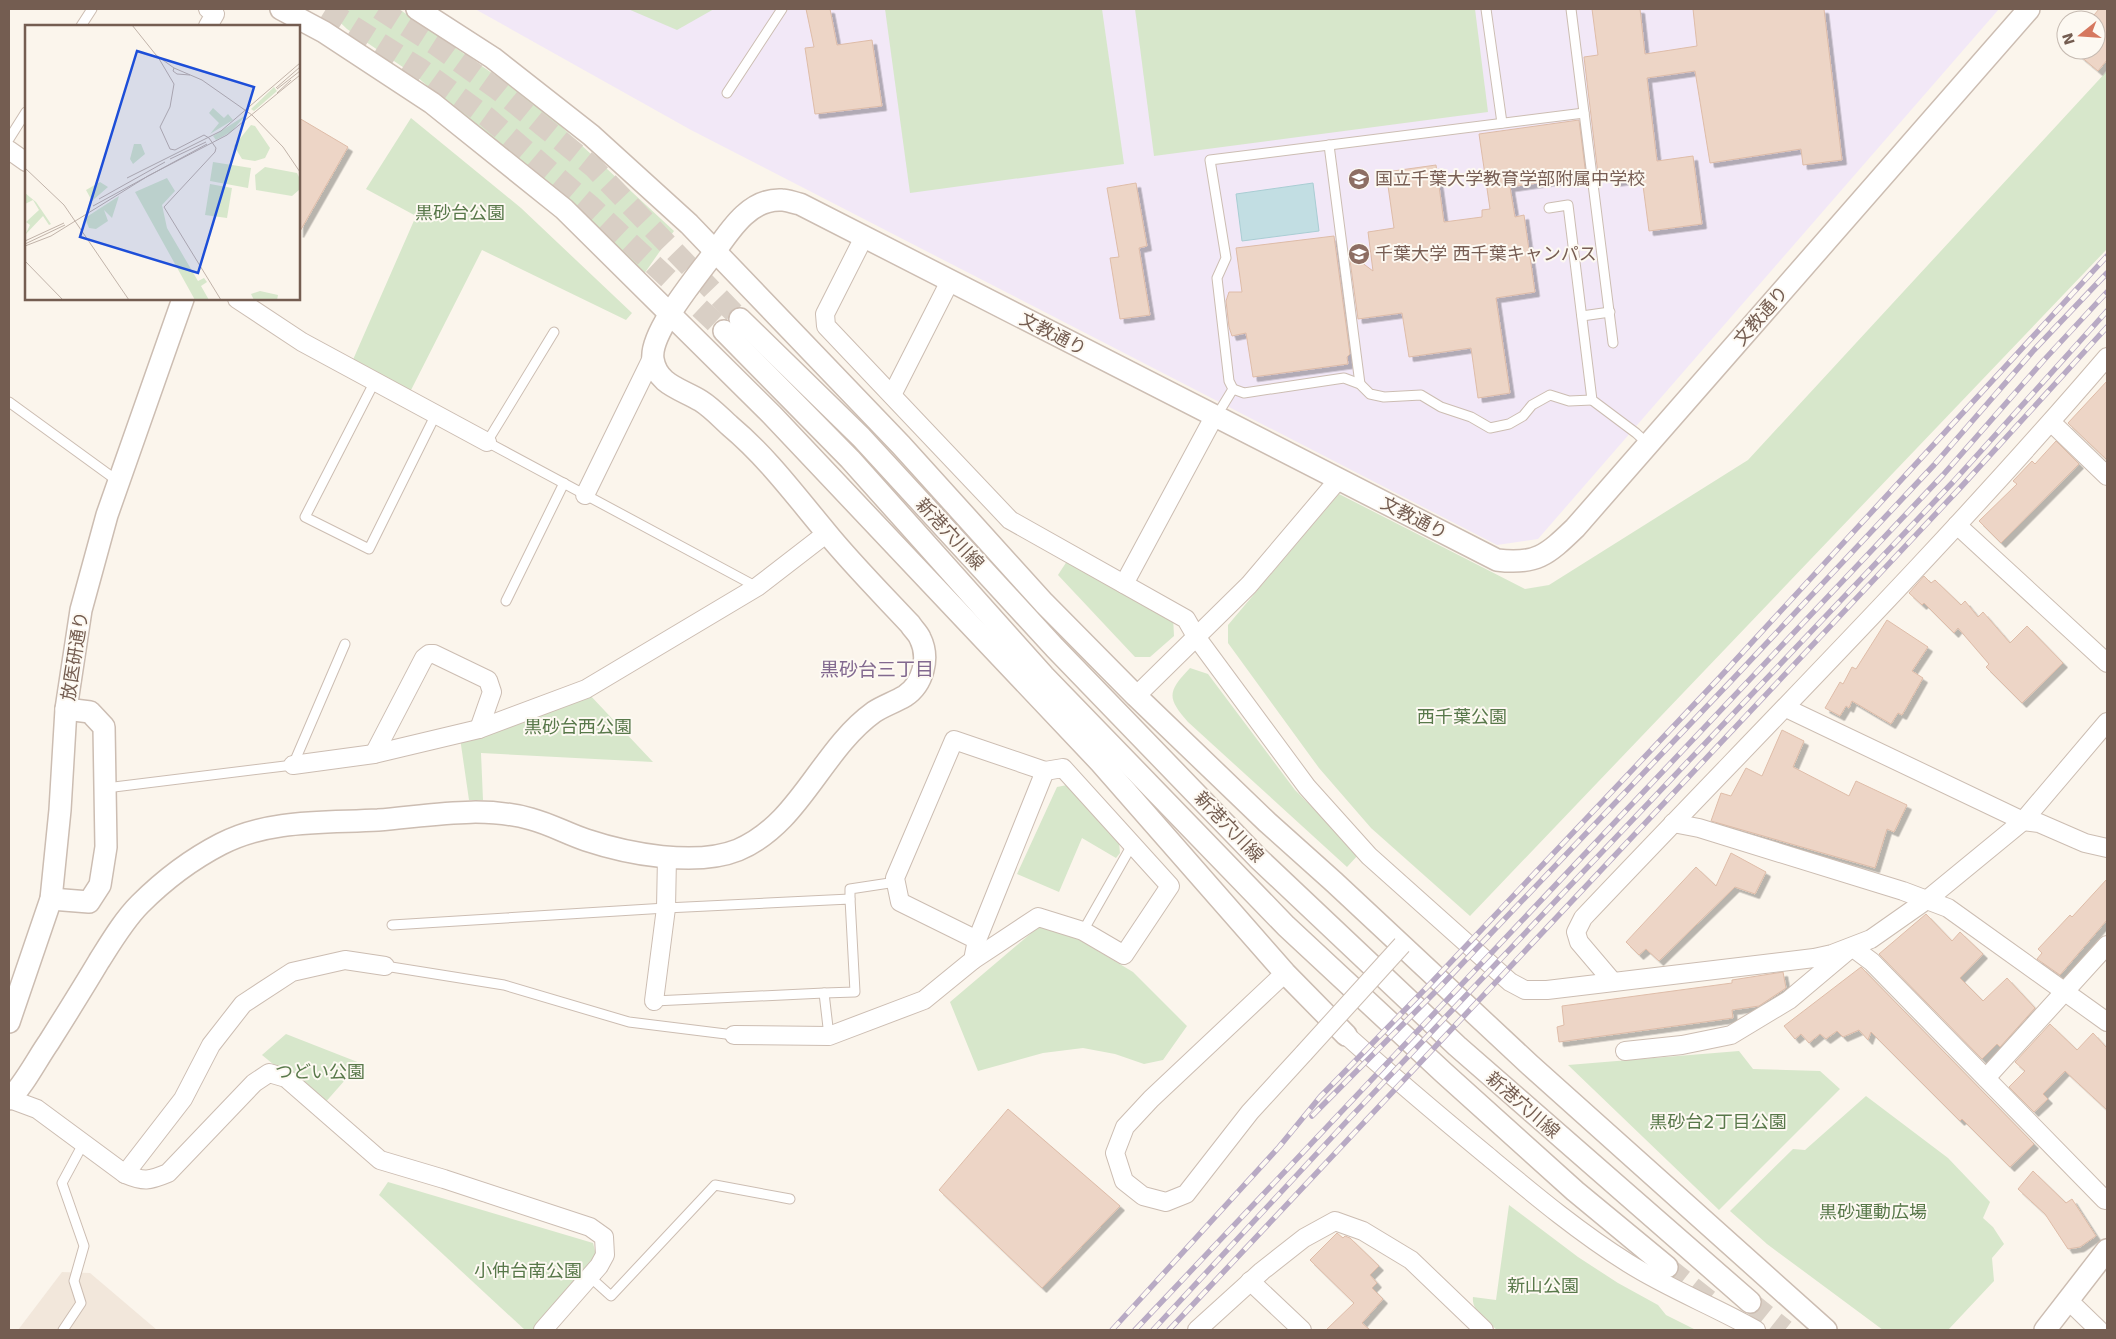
<svg xmlns="http://www.w3.org/2000/svg" width="2116" height="1339" viewBox="0 0 2116 1339" font-family="'DejaVu Sans','Noto Sans JP',sans-serif">
	<defs>
		<filter id="shadow"><feDropShadow dx="4.5" dy="4.5" stdDeviation="0" flood-color="#0004"/></filter>
	</defs>
	<rect width="100%" height="100%" fill="#fbf5ec"/>
	<path fill="#f2e7db" d="M62,1272L90,1273L157,1330H18Z"/>
	<path fill="#f2e8f7" d="M475,9H1999L1538,539L1497,545L691,130Z"/>
	<g fill="#d7e7cb">
		<path d="M326,9H399L537,104L674,231L644,274L416,76L347,29Z"/>
		<path d="M628,9H714L677,30Z"/>
		<path d="M885,9H1102L1124,164L910,193Z"/>
		<path d="M1135,9H1475L1488,112L1154,156Z"/>
		<path d="M2107,71V249L1470,916L1371,828L1319,768L1228,643V625L1339,494L1525,589L1549,585L1748,460Z"/>
		<path d="M411,118L521,208L632,313L626,320L482,250L409,394L352,362L416,216L366,189Z"/>
		<path d="M1069,558L1173,616L1174,636L1150,657H1135L1058,575Z"/>
		<path d="M1190,668L1208,674L1295,790L1359,854L1347,867L1188,722C1167,698 1167,692 1190,668Z"/>
		<path d="M588,693L653,762L481,753L483,800H469L460,738Z"/>
		<path d="M1067,785L1119,842L1120,853L1116,858L1082,838L1059,892L1017,874L1057,787Z"/>
		<path d="M1042,924L1063,930L1133,972L1187,1026L1163,1060L1144,1064L1115,1054L1083,1048L1043,1053L978,1071L950,1002Z"/>
		<path d="M286,1034L360,1063L323,1105L262,1055Z"/>
		<path d="M1739,1051L1753,1069L1820,1071L1840,1089L1719,1210L1568,1065Z"/>
		<path d="M1866,1096L1948,1158L1990,1202L1983,1218L1993,1227L2004,1244L1992,1258L1994,1281L1948,1330H1883L1767,1244L1730,1211L1793,1149L1805,1150Z"/>
		<path d="M388,1182L593,1243L597,1259L536,1330H525L379,1195Z"/>
		<path d="M1509,1205L1578,1257L1618,1283L1658,1305L1666,1315L1696,1330H1497C1488,1321 1471,1311 1473,1297L1496,1300Z"/>
	</g>
	<path fill="#c2dee3" stroke="#a9cdd3" d="M1313,183L1319,231L1242,241L1236,194Z"/>
	<g fill="#edd5c6" stroke="#debca8" filter="url(#shadow)">
		<path d="M806,9H830L837,45L872,40L882,106L815,114L805,48L814,47Z"/>
		<path d="M1592,9H1640L1645,54L1697,46L1693,9H1824L1842,160L1803,165L1801,149L1710,163L1695,71L1647,78L1657,161L1693,156L1702,224L1649,231L1642,178L1612,182L1611,172L1598,174L1584,57L1598,55Z"/>
		<path d="M2099,9H2107V60L2098,71L2073,50H2096V20H2090Z"/>
		<path d="M299,118L348,147L299,233Z"/>
		<path d="M1579,120L1586,176L1510,187L1515,217L1524,215L1535,292L1496,298L1510,393L1478,398L1471,348L1409,357L1402,313L1358,319L1349,253L1373,271L1368,232L1394,228L1386,172L1436,165L1444,222L1482,217V210L1490,209L1479,134Z"/>
		<path d="M1136,183L1147,246L1139,248L1150,315L1120,319L1110,258L1119,257L1107,188Z"/>
		<path d="M1334,236L1350,354L1347,357L1348,364L1253,377L1246,333L1232,336L1229,327L1226,301L1229,292H1242L1236,248Z"/>
		<path d="M2107,381V460L2068,423Z"/>
		<path d="M2056,441L2079,464L2001,543L1979,521L2017,484L2013,481L2032,461L2035,464Z"/>
		<path d="M1924,576L1931,583L1935,580L1961,605L1965,601L1978,617L1983,612L2010,643L2027,626L2063,663L2022,703L1986,667L1989,664L1958,628L1954,633L1924,603L1922,605L1909,593Z"/>
		<path d="M1887,620L1928,647L1912,671L1923,678L1902,715L1898,713L1891,724L1852,701L1849,708L1846,706L1840,716L1825,708L1840,682L1843,684L1852,667L1856,669Z"/>
		<path d="M1782,730L1804,741L1793,767L1849,796L1856,781L1907,805L1894,832L1887,829L1875,868L1711,821L1721,793L1731,796L1746,768L1762,776Z"/>
		<path d="M1731,853L1766,872L1755,894L1735,887L1659,961L1646,949L1639,955L1626,942L1696,867L1716,886Z"/>
		<path d="M2107,879V920L2060,975L2037,959L2042,953L2038,949L2070,915L2072,917Z"/>
		<path d="M1926,914L1952,941L1960,932L1983,954L1960,978L1983,1001L2007,978L2035,1008L2000,1047L1997,1044L1982,1059L1879,954Z"/>
		<path d="M1861,967L2034,1144L2010,1167L1962,1119L1960,1121L1871,1032L1868,1040L1859,1030L1843,1037L1837,1031L1826,1039L1820,1034L1809,1043L1801,1034L1795,1039L1784,1026Z"/>
		<path d="M1783,972L1786,988L1759,1006L1732,1010L1733,1018L1559,1042L1557,1027L1564,1025L1562,1006L1732,983V980Z"/>
		<path d="M2050,1024L2077,1050L2093,1033L2107,1048V1110L2065,1071L2043,1094L2048,1099L2034,1112L2009,1087L2025,1071L2015,1062Z"/>
		<path d="M1008,1109L1120,1206L1042,1288L939,1190Z"/>
		<path d="M2033,1171L2066,1203L2072,1199L2096,1236L2080,1247L2068,1249L2045,1214L2018,1189Z"/>
		<path d="M1337,1233L1343,1238L1345,1236L1350,1238L1379,1266L1370,1275L1377,1283L1372,1288L1383,1299L1362,1323L1370,1330H1326L1354,1303L1310,1260Z"/>
	</g>
	<g fill="none" stroke-linecap="round" stroke-linejoin="round">
		<g stroke="#d9cfc5" stroke-width="21" stroke-dasharray="21 11" stroke-linecap="butt">
			<path d="M326,9L421,69L487,117L590,205L724,331"/>
			<path d="M379,9L437,46L498,90L593,167L740,319"/>
			<path d="M1667,1267L1715,1305"/>
			<path d="M1750,1302L1785,1330"/>
		</g>
		<g stroke="#ccbdb2" stroke-width="11">
			<g id="service">
				<path d="M1486,9L1502,123"/>
				<path d="M1571,9L1613,343"/>
				<path d="M81,26L92,9"/>
				<path d="M727,93L782,9"/>
				<path d="M9,139L26,112"/>
				<path d="M1329,145L1360,384"/>
				<path d="M1549,208L1568,205L1592,400L1636,433L1648,444"/>
				<path d="M1582,316L1610,312"/>
				<path d="M554,332L487,442L757,587"/>
				<path d="M375,381L305,517L369,549L436,414"/>
				<path d="M1233,389L1244,393L1344,378L1360,384L1370,394L1384,397L1421,395L1441,407L1471,417L1490,428L1509,424L1523,416L1532,405L1550,395L1569,401L1592,400"/>
				<path d="M9,402L119,482"/>
				<path d="M1222,407L1233,389L1229,381L1217,278L1226,258L1210,160L1584,113"/>
				<path d="M506,601L564,483"/>
				<path d="M106,788L293,765L345,644"/>
				<path d="M850,899V889L896,882"/>
				<path d="M392,925L666,908L850,899L855,992L824,993"/>
				<path d="M1083,931L1132,845"/>
				<path d="M385,966L504,985L629,1022L734,1035"/>
				<path d="M654,1001L824,993L829,1036"/>
				<path d="M590,1277L611,1296L715,1185L790,1199"/>
				<path d="M63,1330L81,1303L74,1281L84,1246L62,1183L83,1144"/>
			</g>
		</g>
		<g stroke="#ccbdb2" stroke-width="20">
			<g id="minor">
				<path d="M208,9L215,14L208,26"/>
				<path d="M9,150L26,162"/>
				<path d="M864,237L825,314L826,326L1010,520L1186,619L1197,638L1307,787L1369,856L1510,982L1525,990H1547L1814,958L1832,954L1871,939L1928,899L2023,821L2107,722"/>
				<path d="M237,299L302,342L487,442"/>
				<path d="M892,395L950,281"/>
				<path d="M2051,422L2107,476"/>
				<path d="M585,495L652,358"/>
				<path d="M1957,525L2107,663"/>
				<path d="M1124,584L1215,415"/>
				<path d="M1136,696L1249,585L1338,480"/>
				<path d="M1786,708L2023,821L2039,823L2085,843L2107,848"/>
				<path d="M374,754L424,658L429,654H434L488,680L492,692L479,729"/>
				<path d="M293,765L374,754L479,729L586,689L757,587L827,533"/>
				<path d="M1673,823L1699,828L1903,891L1948,908L2107,1022"/>
				<path d="M973,960L1038,917L1083,931L1124,955L1170,886L1063,768L1045,771"/>
				<path d="M1285,973L1151,1099L1125,1127L1115,1153L1124,1181L1143,1196L1166,1202L1186,1194L1250,1112L1304,1053"/>
				<path d="M1613,982L1579,942L1576,932L1583,918C1759,732 1940,552 2107,357"/>
				<path d="M654,1001L666,908L667,857"/>
				<path d="M734,1035L829,1036L924,1000L973,960L977,940L1045,771L954,740L895,878L900,902L977,940"/>
				<path d="M1346,1035C1392,1076 1438,1115 1484,1153C1531,1192 1577,1231 1628,1263C1669,1289 1714,1306 1756,1330"/>
				<path d="M1625,1051L1682,1045L1731,1035L1789,1000L1852,947L1872,962L2105,1200"/>
				<path d="M1986,1078L2107,945"/>
				<path d="M10,1099L37,1109L125,1174C144,1182 149,1181 168,1173L254,1083L269,1073L286,1078L380,1160L444,1179L590,1227L604,1237L605,1255L599,1266L543,1330"/>
				<path d="M125,1174L183,1099L211,1045L243,1004L292,972L345,960L385,966"/>
				<path d="M1250,1281L1302,1330"/>
				<path d="M2069,1301L2099,1330"/>
				<path d="M1197,1330L1262,1271L1304,1238L1335,1221L1363,1231L1411,1260L1484,1330"/>
			</g>
		</g>
		<g stroke="#ccbdb2" stroke-width="24">
			<g id="tertiary">
				<path d="M281,9L324,32L432,103L564,209L772,415L1101,763L1285,973L1346,1035"/>
				<path d="M417,9L493,58L591,135L689,224L901,445L1044,603L1136,696L1267,822L1334,882L1530,1065L1826,1330"/>
				<path d="M740,319L861,437L1055,648L1258,858L1457,1046L1750,1302"/>
				<path d="M724,331L850,459L1044,676L1286,926L1444,1073L1575,1191L1667,1267"/>
				<path d="M51,899L89,902L100,885L106,847L104,727L90,712L66,709"/>
				<path d="M9,1022L51,899L60,810L66,709L81,610L107,515L183,299"/>
				<path d="M9,1099C23,1087 37,1059 49,1042C66,1015 83,988 99,961C111,942 124,920 140,904C163,881 192,859 221,844C269,819 326,823 378,820C428,816 482,805 531,819C550,824 568,834 586,840C628,854 696,867 738,850C800,824 821,750 874,712C883,706 895,702 905,696C923,684 930,658 920,638C918,633 913,629 910,624C882,594 852,564 826,532C795,495 767,457 730,426C721,418 712,408 701,401C682,389 657,385 653,359C649,333 698,275 714,253C730,230 750,198 782,200C788,200 794,203 800,204L1497,560C1536,565 1547,555 1575,528L2029,9"/>
				<path d="M2045,1330L2107,1250"/>
			</g>
		</g>
		<use href="#service" stroke="#fff" stroke-width="9"/>
		<use href="#minor" stroke="#fff" stroke-width="18"/>
		<use href="#tertiary" stroke="#fff" stroke-width="21"/>
		<g stroke="#b8aac4" stroke-width="5.5">
			<g id="rail">
				<path d="M1312,1116L1440,987L1732,680L1934,465L2034,350L2107,273"/>
				<path d="M1112,1330L1279,1147L1320,1097L1432,982L1721,676L2107,256"/>
				<path d="M1135,1330L1943,475L2044,360L2107,292"/>
				<path d="M1153,1330L1347,1121L1953,482L2107,311"/>
				<path d="M1169,1330L1961,487L2107,327"/>
			</g>
		</g>
		<use href="#rail" stroke="#fdf9f2" stroke-width="4" stroke-dasharray="11" stroke-linecap="butt"/>
		<g stroke="#ccbdb2" stroke-width="20" stroke-linecap="butt">
			<path id="minor-bridge" d="M1304,1053L1402,945"/>
		</g>
		<use href="#minor-bridge" stroke="#fff" stroke-width="18"/>
	</g>
	<defs>
		<g id="school-disc" transform="scale(1.125)"><circle r="9.5" fill="#8d6e63" stroke="#fdf9f2"/><path d="M0-5L7-2L0 1L-7-2ZM-4 1L0 2.5L4 1V4Q0 6-4 4Z" fill="#fff"/></g>
		<g id="university-disc" transform="scale(1.125)"><circle r="9.5" fill="#8d6e63" stroke="#fdf9f2"/><path d="M0-5L7-2L0 1L-7-2ZM-4 1L0 2.5L4 1V4Q0 6-4 4Z" fill="#fff"/></g>
	</defs>
	<g fill-rule="evenodd">
		<use href="#school-disc" x="1359" y="179"/>
		<use href="#university-disc" x="1359" y="254"/>
	</g>
	<g text-anchor="middle" stroke-width="4" stroke-linejoin="round" paint-order="stroke">
		<g font-size="18" fill="#785e54" stroke="#fdf9f2" text-anchor="start">
			<text x="1375" y="185">国立千葉大学教育学部附属中学校</text>
			<text x="1375" y="260">千葉大学 西千葉キャンパス</text>
		</g>
		<g font-size="18" fill="#58784a" stroke="#fdf9f2">
			<text x="460" y="219">黒砂台公園</text>
			<text x="1462" y="723">西千葉公園</text>
			<text x="578" y="733">黒砂台西公園</text>
			<text x="320" y="1078">つどい公園</text>
			<text x="1718" y="1128">黒砂台2丁目公園</text>
			<text x="1873" y="1218">黒砂運動広場</text>
			<text x="528" y="1277">小仲台南公園</text>
			<text x="1543" y="1292">新山公園</text>
		</g>
		<g font-size="18" fill="#745d51" stroke="#fdf9f2">
			<text transform="translate(1761 316) rotate(-49)" y="6">文教通り</text>
			<text transform="translate(1053 334) rotate(27)" y="6">文教通り</text>
			<text transform="translate(1414 518) rotate(27)" y="6">文教通り</text>
			<text transform="translate(950 534) rotate(47)" y="6">新港穴川線</text>
			<text transform="translate(75 656) rotate(-81)" y="6">放医研通り</text>
			<text transform="translate(1229 827) rotate(46)" y="6">新港穴川線</text>
			<text transform="translate(1523 1105) rotate(41)" y="6">新港穴川線</text>
		</g>
		<g font-size="19" fill="#82698f" stroke="#fdf9f2">
			<text x="877" y="676">黒砂台三丁目</text>
		</g>
	</g>
	<g transform="translate(25 25)">
		<rect width="275" height="275" fill="#fbf5ec"/>
		<path d="M249,62L252,66L229,86L226,84ZM188,83L199,93L203,89L208,95L185,109L194,98L184,88ZM221,90L206,107L191,115L188,111ZM226,100L230,101L245,123L240,133L230,136L217,134L209,121ZM109,119H116L120,129L108,139L105,134ZM188,137L226,143L223,163L185,156ZM240,142L272,148L275,154L274,165L267,171L231,165L230,150ZM142,153L150,166L137,180L142,203L173,256L179,253L182,257L176,261L184,275H170L110,167ZM75,157L83,162L67,176L61,165ZM185,159L207,163L202,193L180,190ZM0,168L11,177L26,199L24,200L18,191L0,210L5,200L1,197L14,185L8,175L0,179ZM94,171L87,193L79,185L83,196L71,204L64,203L60,193ZM235,266L253,270L252,275H229L226,269Z" fill="#d7e7cb"/>
		<path fill="none" stroke="#c1b3a9" stroke-width="1" d="M107,0L131,30L149,43L177,55L227,90L258,122L275,147M133,32L149,59L145,82L135,102L145,124L150,125L179,110L184,113M149,43L148,46L152,49L165,50M251,63L275,42M252,64L275,46M252,68L266,55M184,113L191,123L190,127L139,182L196,275M145,134L181,117M0,143L39,180L104,275M102,153L196,106L275,38M74,174L140,137M68,181L182,119M0,216L39,198M0,219L40,200M0,221L26,211L123,151L202,110L275,50M0,236L38,275"/>
		<path fill="#1d4ed8" fill-opacity="0.15" stroke="#1d4ed8" stroke-width="2.5" d="M112,26L229,62L173,248L55,212Z"/>
		<rect width="275" height="275" fill="none" stroke="#745d51" stroke-width="2.5"/>
	</g>
	<rect width="2116" height="1339" fill="none" stroke="#745d51" stroke-width="20"/>
	<g transform="translate(2081 35) rotate(253)"><circle r="24" fill="#fdf9f2" stroke="#c6bbb2"/>
	<path d="M0-4L9 19L0 12L-9 19Z" fill="#d6785f"/>
	<text y="-8" font-size="14" font-weight="bold" text-anchor="middle" fill="#745d51">N</text>
	</g>
</svg>
